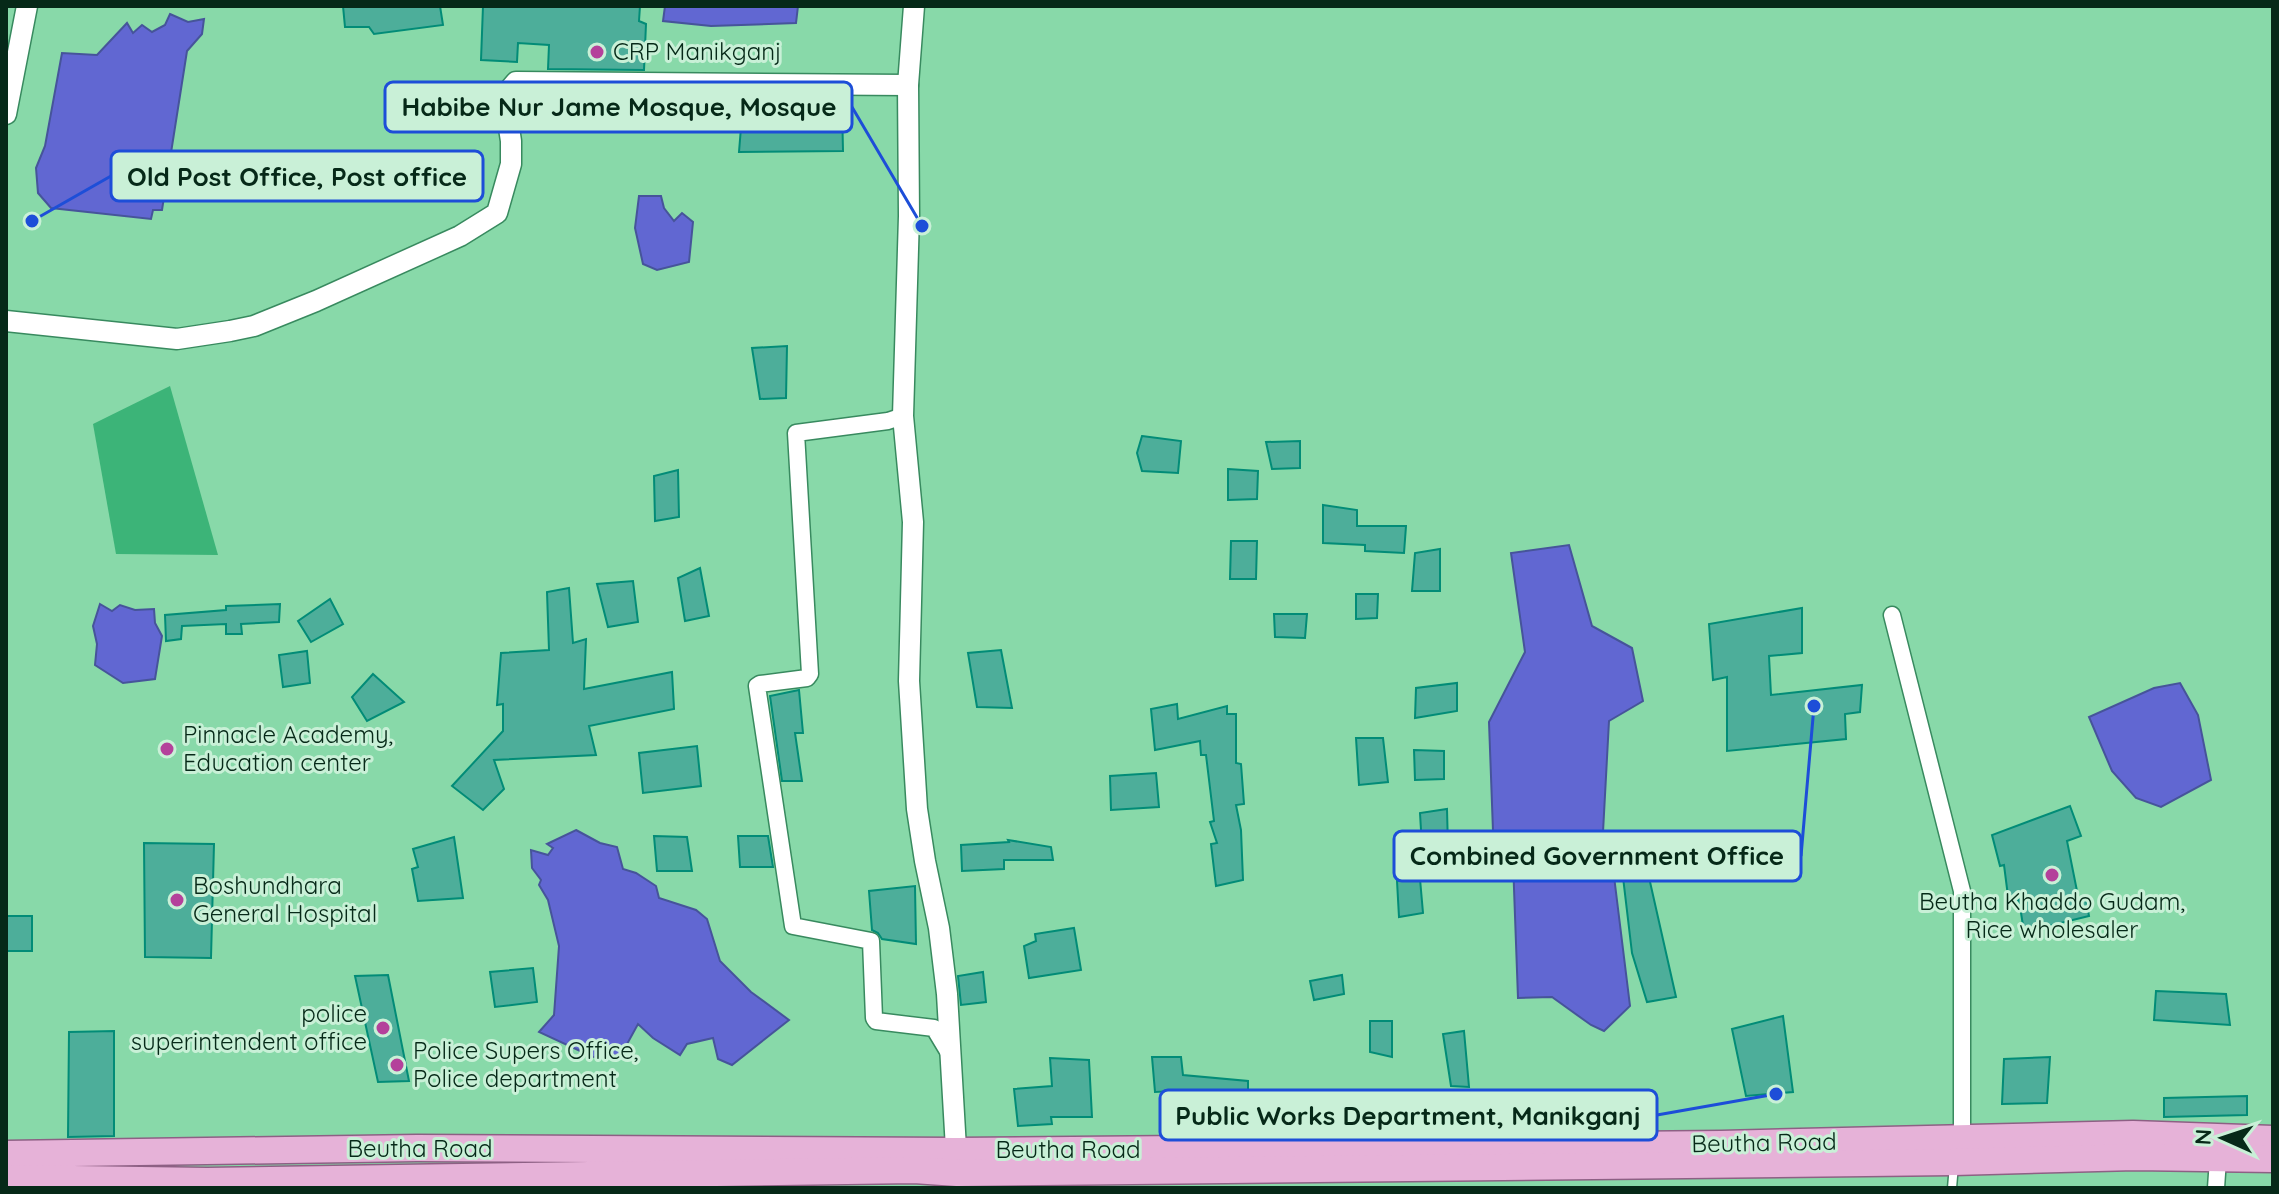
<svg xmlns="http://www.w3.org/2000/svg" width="2279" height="1194" viewBox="0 0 2279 1194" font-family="Quicksand,sans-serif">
	<rect width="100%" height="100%" fill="#88d9a9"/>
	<path fill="#3cb478" d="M170,386L218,555L116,554L93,424Z"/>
	<g fill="#6167d2" stroke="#46549a" stroke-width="2">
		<path d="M665,6H798L796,23L711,26L663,21Z"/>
		<path d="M170,14L188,22L204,19L202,34L187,51L162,210H153L151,219L51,208L38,193L36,168L45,146L62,53L97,55L127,23L133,33L142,25L152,32L165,25Z"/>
		<path d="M639,196H661L664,208L674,221L682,213L693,222L689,262L657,270L643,264L635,228Z"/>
		<path d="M1569,545L1592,626L1632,648L1643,701L1609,721L1603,832L1493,831L1489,722L1525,652L1511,553Z"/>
		<path d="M100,604L112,611L120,605L135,610L154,609L155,623L162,636L155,679L123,683L95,665L97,644L93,626Z"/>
		<path d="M2180,683L2198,715L2211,780L2161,807L2136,798L2112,771L2089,717L2154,688Z"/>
		<path d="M576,830L600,843L617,847L623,869L636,873L656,886L659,898L696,910L707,919L720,961L751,992L789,1020L732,1065L718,1059L713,1038L687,1044L680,1055L653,1038L638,1024L621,1055L593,1057L539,1032L554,1015L559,946L548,900L539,885L541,880L532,868L531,850L548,855L553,848L547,844Z"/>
		<path d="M1612,860L1630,1006L1604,1031L1591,1025L1552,997L1518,998L1513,861Z"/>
	</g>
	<g fill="#4dae9a" stroke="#028c77" stroke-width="2">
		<path d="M343,6H440L443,25L374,34L369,27H345Z"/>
		<path d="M483,6H640L639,21L646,24L644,70L548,69L549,45L518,43L517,62L481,60Z"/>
		<path d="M743,103L842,105L843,151L739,152Z"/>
		<path d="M787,346L786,398L760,399L752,348Z"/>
		<path d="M1142,436L1181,441L1178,473L1142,471L1137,453Z"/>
		<path d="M1300,441V468L1272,469L1266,442Z"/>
		<path d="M1228,469L1258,471L1257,499L1228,500Z"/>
		<path d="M678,470L679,517L655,521L654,476Z"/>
		<path d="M1323,505L1357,510V526H1406L1404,553L1365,551V545L1323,543Z"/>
		<path d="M1231,541H1257L1256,579H1230Z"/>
		<path d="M1440,549V591H1412L1415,553Z"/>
		<path d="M700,568L709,616L685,621L678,578Z"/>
		<path d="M633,581L638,622L608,627L597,584Z"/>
		<path d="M569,588L573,643L586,639L584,689L672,672L674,709L589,726L596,755L494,760L504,789L483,810L452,786L503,731V704L497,705L501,653L549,650L547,592Z"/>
		<path d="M1356,594H1378L1377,618L1356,619Z"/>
		<path d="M330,599L343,624L311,642L298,621Z"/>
		<path d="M280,604L279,622L241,624L242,634H226V624L182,626L181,639L166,641L165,615L226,610V606Z"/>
		<path d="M1802,608V653L1769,656L1771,695L1862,685L1860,712L1845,714L1846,739L1727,751V677L1713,680L1709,624Z"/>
		<path d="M1274,614H1307L1305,638L1275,637Z"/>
		<path d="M1001,650L1012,708L977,707L968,653Z"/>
		<path d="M307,651L310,683L283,687L279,655Z"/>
		<path d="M373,674L404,702L367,721L352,697Z"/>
		<path d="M1457,683V711L1415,718L1416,688Z"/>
		<path d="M799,690L803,733H795L802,781H782L770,696Z"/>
		<path d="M1177,704L1178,719L1227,706V714H1236V763L1241,764L1244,804L1236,805L1241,830L1243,880L1216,886L1211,844L1217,843L1210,822L1214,821L1206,755H1201L1200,741L1155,750L1151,709Z"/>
		<path d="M1356,738H1383L1388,782L1359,785Z"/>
		<path d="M697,746L701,786L643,793L639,753Z"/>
		<path d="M1414,750L1444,751V779L1415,780Z"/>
		<path d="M1156,773L1159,807L1111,810L1110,776Z"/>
		<path d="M2070,806L2081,836L2067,841L2079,901L2086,900L2089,916L2024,932L2019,900L2009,904L2004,865L2000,866L1992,835Z"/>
		<path d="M1447,809L1448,848L1422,847L1420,813Z"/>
		<path d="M654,836L687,837L692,871H657Z"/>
		<path d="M738,836H768L773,867H740Z"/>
		<path d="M454,837L463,898L418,901L412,869L418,867L413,849Z"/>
		<path d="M1008,840L1051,847L1053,860H1004V869L962,871L961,845L1009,842Z"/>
		<path d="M144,843L214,844L211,958L145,957Z"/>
		<path d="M1648,873L1676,997L1647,1002L1632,953L1623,877Z"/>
		<path d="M1420,879L1423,913L1399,917L1397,881Z"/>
		<path d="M915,886L916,944L882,939L878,933L872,930L869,891Z"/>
		<rect x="6" y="916" width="26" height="35"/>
		<path d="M1074,928L1081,970L1029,978L1024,946L1036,941L1035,934Z"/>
		<path d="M533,968L537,1002L495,1007L490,972Z"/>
		<path d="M983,972L986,1002L961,1005L958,976Z"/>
		<path d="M388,975L409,1081L378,1082L355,976Z"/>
		<path d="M1342,975L1344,994L1314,1000L1310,981Z"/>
		<path d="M2156,991L2226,994L2230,1025L2154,1020Z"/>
		<path d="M1783,1016L1793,1092L1746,1096L1732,1029Z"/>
		<path d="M1370,1021H1392V1057L1370,1052Z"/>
		<path d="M114,1031V1136L68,1137L69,1032Z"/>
		<path d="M1464,1031L1469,1087L1451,1086L1443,1034Z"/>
		<path d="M1152,1057H1181L1183,1075L1248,1081V1114L1197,1113L1194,1090L1155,1092Z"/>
		<path d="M2050,1057L2047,1103L2002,1104L2004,1059Z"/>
		<path d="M1050,1058L1089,1060L1092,1117H1051L1052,1124L1018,1126L1014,1089L1052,1086Z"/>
		<path d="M2247,1096V1115L2164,1117V1098Z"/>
	</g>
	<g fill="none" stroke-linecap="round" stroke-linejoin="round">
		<g stroke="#388a5f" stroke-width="11">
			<path id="service" d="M1952,1188L1954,1165"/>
		</g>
		<g stroke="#388a5f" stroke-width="19">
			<g id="minor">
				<path d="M903,416L888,421L796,433L810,674L807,678L760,684L757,686L793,926L871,941L874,1018L876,1021L934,1028L949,1053"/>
				<path d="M1892,615L1962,891V1138"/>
				<path d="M2216,1188L2218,1159"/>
			</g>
		</g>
		<g stroke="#388a5f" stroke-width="23">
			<g id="tertiary">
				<path d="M914,6L908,85L909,216L903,416L913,522L909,681L917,809L925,861L939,928L947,994L957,1166"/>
				<path d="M6,114L27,6"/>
				<path d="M6,321L177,339L230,331L254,326L316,301L460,236L497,213L511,164V141L504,96L516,82L908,85"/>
			</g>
		</g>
		<g stroke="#8d6084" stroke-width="29">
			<g id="primary">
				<path d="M6,1154L417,1148L957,1151L1315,1148L1721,1144L2133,1134L2273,1139"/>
				<path d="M6,1178L207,1181L914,1170L957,1173L1954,1162L2135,1157L2273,1159"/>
			</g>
		</g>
		<use href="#service" stroke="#fff" stroke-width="8"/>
		<use href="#minor" stroke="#fff" stroke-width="16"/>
		<use href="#tertiary" stroke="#fff" stroke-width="20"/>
		<use href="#primary" stroke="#e6b2d8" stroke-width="26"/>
	</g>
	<g fill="#b4419b" stroke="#c9f0d7" stroke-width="3">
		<circle cx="597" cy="52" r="8"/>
		<circle cx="167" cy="749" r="8"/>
		<circle cx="2052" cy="875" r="8"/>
		<circle cx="177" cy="900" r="8"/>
		<circle cx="383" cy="1028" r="8"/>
		<circle cx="397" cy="1065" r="8"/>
	</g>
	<g text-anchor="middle" stroke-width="6" stroke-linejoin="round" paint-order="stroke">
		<g font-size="24" fill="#062918" stroke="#c9f0d7" text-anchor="start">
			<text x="613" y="60">CRP Manikganj</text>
			<text x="183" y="743">Pinnacle Academy,<tspan x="183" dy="28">Education center</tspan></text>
			<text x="193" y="894">Boshundhara<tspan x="193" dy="28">General Hospital</tspan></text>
			<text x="2052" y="910" text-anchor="middle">Beutha Khaddo Gudam,<tspan x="2052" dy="28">Rice wholesaler</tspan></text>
			<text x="367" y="1022" text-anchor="end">police<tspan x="367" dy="28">superintendent office</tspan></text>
			<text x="413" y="1059">Police Supers Office,<tspan x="413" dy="28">Police department</tspan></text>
		</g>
		<g font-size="24" fill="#062918" stroke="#c9f0d7">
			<text transform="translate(1764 1143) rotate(-1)" y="8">Beutha Road</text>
			<text x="420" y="1157">Beutha Road</text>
			<text x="1068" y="1158">Beutha Road</text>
		</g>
	</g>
	<path fill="none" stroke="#1d4ed8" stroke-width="3" d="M922 226L852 107M32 221L111 176M1814 706L1801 856M1776 1094L1657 1115"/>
	<g fill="#1d4ed8" stroke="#c9f0d7" stroke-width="3">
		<circle cx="922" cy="226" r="8"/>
		<circle cx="32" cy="221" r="8"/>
		<circle cx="1814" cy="706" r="8"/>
		<circle cx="1776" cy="1094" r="8"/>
	</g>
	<g fill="#c9f0d7" stroke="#1d4ed8" stroke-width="3">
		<rect x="385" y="82" width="467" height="50" rx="8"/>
		<rect x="111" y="151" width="372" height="50" rx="8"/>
		<rect x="1394" y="831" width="407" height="50" rx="8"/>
		<rect x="1160" y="1090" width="497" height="50" rx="8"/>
	</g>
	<g font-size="26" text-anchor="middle" font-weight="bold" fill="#062918">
		<text x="619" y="116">Habibe Nur Jame Mosque, Mosque</text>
		<text x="297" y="186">Old Post Office, Post office</text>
		<text x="1597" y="865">Combined Government Office</text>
		<text x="1408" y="1125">Public Works Department, Manikganj</text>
	</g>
	<rect width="2279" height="1194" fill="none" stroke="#062918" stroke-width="16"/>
	<g transform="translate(2223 1138) rotate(273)" stroke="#c9f0d7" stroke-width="6" paint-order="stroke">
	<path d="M0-6L14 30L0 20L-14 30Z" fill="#062918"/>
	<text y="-12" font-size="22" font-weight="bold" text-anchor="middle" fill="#062918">N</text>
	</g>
</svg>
